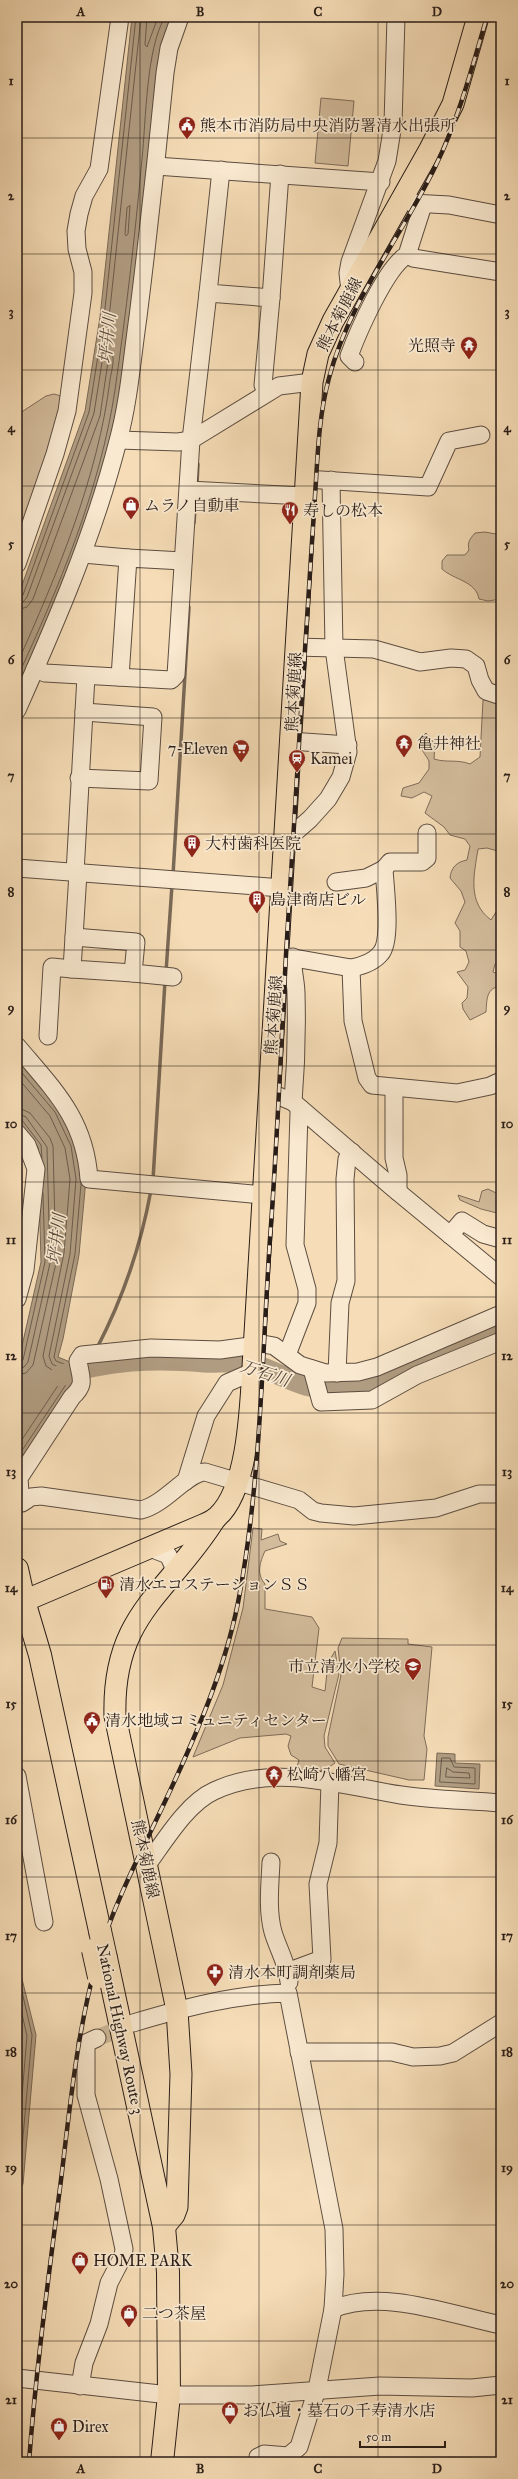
<svg xmlns="http://www.w3.org/2000/svg" width="518" height="2479" viewBox="0 0 518 2479" font-family="'IM FELL Great Primer','Noto Serif JP',serif">
	<rect width="100%" height="100%" fill="#f6ddb7"/>
	<filter id="stains"><feTurbulence type="fractalNoise" baseFrequency=".005" numOctaves="4"/><feColorMatrix values="0 0 0 0 .2 0 0 0 0 .09 0 0 0 0 .02 0 0 0 .5 -.17"/></filter>
	<radialGradient id="worn" r=".72"><stop offset=".6" stop-color="#630" stop-opacity="0"/><stop offset="1" stop-color="#630" stop-opacity=".3"/></radialGradient>
	<g fill="#d3bc9c" stroke="#7e6c5a">
		<path d="M321,98L354,101L348,166L315,163Z"/>
		<path d="M54,394L61,396L64,401L17,549V415L46,396Z"/>
		<path d="M485,532L501,535V599L488,601L479,599C476,581 454,580 442,569V561L447,555H465L469,550C467,542 470,539 475,533Z"/>
		<path d="M492,698L501,700V852L487,848L478,849C474,875 467,902 491,920L496,912L501,959L495,964L493,972L501,975V986C486,988 487,999 486,1012L470,1020L463,1009L462,1003L467,998L468,987L457,972L465,970L469,962L466,951L460,947V931L455,923L465,902L461,891L450,878C451,868 456,862 467,860L470,846L465,839L450,835L444,827L425,813L432,796L424,792L412,798L401,796L403,788L419,783L429,769V761C424,752 414,743 426,733L435,744L434,759C447,763 457,759 470,764L480,757L483,700Z"/>
		<path d="M488,1189L496,1193L501,1203V1214L481,1209L460,1200L458,1195L479,1202L482,1191Z"/>
		<path d="M253,1528L262,1529L261,1540L278,1534L280,1541L287,1544L265,1551C260,1562 256,1574 265,1584V1609L312,1617L319,1628L312,1687L325,1691L328,1663L335,1651L339,1674L324,1736L325,1747L335,1763C324,1771 308,1777 297,1767L299,1760L291,1755L288,1746L291,1736L286,1734L240,1738L193,1757L223,1685L243,1608Z"/>
		<path d="M342,1638L408,1639V1644L432,1647L424,1736L427,1749L424,1780H409L339,1764L328,1746V1737L341,1675L338,1648Z"/>
	</g>
	<g fill="#b09c81" stroke="#7a6957">
		<path d="M132,17H175L124,391L85,535L17,700V599L85,411L100,317Z"/>
		<path d="M17,1053L63,1107L86,1179L79,1255L63,1339L58,1357L75,1364L77,1386L17,1474V1368L41,1262L38,1147L17,1120Z"/>
		<path d="M437,1753L455,1754V1763L480,1764L479,1789L435,1786Z"/>
		<path d="M17,1959L36,2035L23,2184L17,2195Z"/>
	</g>
	<g fill="none" stroke-linecap="round" stroke-linejoin="round">
		<g stroke="#6c5c4c" stroke-width="1">
			<path d="M147,17L145,45L147,47L158,17"/>
			<path d="M130,206L128,234L126,236L125,234L127,208Z"/>
			<path d="M17,598L23,595L89,412L104,318L136,17"/>
			<path d="M17,604L23,602L27,597L94,413L109,318L141,17"/>
			<path d="M17,610L27,607L33,599L100,416L109,355L112,354C115,360 111,373 110,380C98,477 57,575 17,664"/>
			<path d="M17,678C59,587 100,490 115,390C126,313 135,236 142,159C146,121 146,48 165,17"/>
			<path d="M17,1067L55,1112L71,1146L76,1179L70,1254L49,1356L52,1364L66,1371L67,1383L17,1458"/>
			<path d="M17,1077L50,1116L65,1148L70,1179L64,1253L43,1356L46,1366L60,1375L61,1381L17,1447"/>
			<path d="M17,1107L30,1113L50,1138L53,1146L56,1263L33,1365L26,1373L17,1375"/>
			<path d="M17,1113L26,1117L47,1147L50,1263L28,1362L24,1367L17,1369"/>
			<path d="M17,1118L22,1120L41,1145L42,1158"/>
			<path d="M17,1364L23,1360L45,1262L43,1193"/>
			<path d="M69,1366L56,1361L54,1357L75,1254L81,1184"/>
			<path d="M442,1758H450L454,1767L475,1768V1784L440,1782Z"/>
			<path d="M447,1768L453,1772L469,1773L470,1778L446,1777Z"/>
			<path d="M17,1970L32,2035L19,2182L17,2187"/>
			<path d="M17,1992L27,2036L17,2156"/>
			<path d="M17,2018L21,2036L17,2097"/>
		</g>
		<g stroke="#7a6957" stroke-width="3.5">
			<path d="M197,485L198,464"/>
			<path d="M194,523L196,496"/>
			<path d="M173,875L189,607"/>
			<path d="M166,972L172,885"/>
			<path d="M153,1180L165,981"/>
			<path d="M97,1348C123,1298 141,1245 151,1190"/>
			<path d="M89,1367L91,1359"/>
		</g>
		<path stroke="#b09c81" stroke-width="21" d="M60,1376C108,1359 155,1358 204,1362C221,1363 239,1360 255,1365C287,1376 303,1390 339,1389C385,1388 456,1348 501,1330"/>
		<path stroke="#cdb797" stroke-width="17" stroke-dasharray="17 8" stroke-linecap="butt" d="M97,2038L131,2024"/>
		<g stroke="#5c4d40" stroke-width="19">
			<g id="minor">
				<path d="M156,166L381,182"/>
				<path d="M221,170L208,293L271,298L263,385L266,392"/>
				<path d="M412,203L449,205L501,215"/>
				<path d="M407,255L413,258L501,272"/>
				<path d="M350,291L348,273L350,262L387,161L393,124L396,17"/>
				<path d="M271,298L280,174"/>
				<path d="M355,362L349,356C358,332 386,267 407,255L423,205"/>
				<path d="M119,440L178,442L191,440L279,386L312,382"/>
				<path d="M306,479L428,487L449,441L481,435"/>
				<path d="M189,490L304,496"/>
				<path d="M83,554L128,558"/>
				<path d="M17,564L55,454L67,411L83,293V272L77,249L76,231L79,214L84,196L99,169L120,17"/>
				<path d="M295,647L374,649L420,662L451,658L466,659L476,666L480,680L486,691L501,696"/>
				<path d="M35,669L45,673L171,680L176,675L191,440L208,293"/>
				<path d="M120,677L128,558L183,561"/>
				<path d="M17,710C56,622 94,535 118,441C129,401 132,358 138,317C148,236 157,155 165,73L169,48L180,17"/>
				<path d="M290,741L348,745"/>
				<path d="M79,778L149,781L153,717L84,712"/>
				<path d="M285,834L294,833L310,819L328,799L341,777L348,752L334,648L331,480"/>
				<path d="M17,868L282,888"/>
				<path d="M384,869L390,862H422L427,858V833"/>
				<path d="M75,873L86,676"/>
				<path d="M78,873L72,969L133,973"/>
				<path d="M336,882L366,878L384,869C385,887 392,940 381,953C374,962 362,966 351,968"/>
				<path d="M74,937L136,942L133,973L173,977"/>
				<path d="M277,955L351,968L353,1021L367,1078L372,1085L457,1093L490,1086L501,1081"/>
				<path d="M293,957C292,971 296,981 296,994C297,1030 296,1066 293,1102"/>
				<path d="M48,1036L52,967L72,969"/>
				<path d="M17,1046C54,1090 85,1119 89,1179L263,1195"/>
				<path d="M394,1088V1158L398,1175V1192"/>
				<path d="M269,1092L293,1102L392,1187L501,1277"/>
				<path d="M17,1133L27,1145L36,1169L25,1270L17,1299"/>
				<path d="M450,1235L462,1221L483,1234L501,1239"/>
				<path d="M287,1355L307,1303V1289L295,1245L299,1112L301,1109"/>
				<path d="M312,1369L321,1402L372,1400L417,1375L501,1341"/>
				<path d="M337,1373L340,1303L346,1281L345,1179L347,1159L352,1152"/>
				<path d="M186,1481L206,1416L227,1383L252,1372"/>
				<path d="M26,1500L20,1493L19,1478L72,1397C86,1384 81,1379 78,1361L82,1355L151,1348L220,1350L263,1344L274,1346L300,1365L326,1373L358,1372L377,1367L501,1314"/>
				<path d="M22,1503L31,1497L41,1496L141,1510C166,1504 186,1473 205,1472L299,1500L313,1511L321,1513L354,1516L436,1508L479,1494H501"/>
				<path d="M150,1548L168,1555L173,1565V1573"/>
				<path d="M17,1776L44,1922"/>
				<path d="M271,1862C270,1885 267,1910 273,1932C278,1949 288,1965 289,1982"/>
				<path d="M147,1865C164,1842 187,1803 214,1791C274,1763 339,1785 401,1795C434,1800 468,1800 501,1803"/>
				<path d="M287,1972L322,1959L318,1884L328,1843L330,1782"/>
				<path d="M133,2023C183,2008 236,1994 288,1993L334,2229L335,2274L333,2309L317,2389L299,2447L288,2456L264,2454L258,2457V2462"/>
				<path d="M299,2052H392L413,2057L440,2056L453,2053L501,2023"/>
				<path d="M333,2309C382,2288 451,2315 501,2325"/>
				<path d="M17,2378L169,2395H252L380,2386L472,2388L501,2385"/>
				<path d="M80,2386L84,2363L99,2324L109,2283L123,2256L124,2249L109,2179L86,2095V2043L97,2038"/>
			</g>
		</g>
		<g stroke="#291d18" stroke-width="23">
			<g id="major">
				<path d="M24,1601L203,1525C208,1523 213,1521 217,1517C251,1487 251,1393 254,1350L312,382L318,354L333,321L429,151L453,104L478,17"/>
				<path d="M164,2227L174,2215L177,2207L181,2074L177,2010L115,1716C112,1614 168,1594 215,1519"/>
			</g>
		</g>
		<g stroke="#291d18" stroke-width="24">
			<g id="highway">
				<path d="M17,1569L24,1601L40,1655L100,1931"/>
				<path d="M106,1958L164,2227L168,2272L169,2395L162,2462"/>
			</g>
		</g>
		<use href="#minor" stroke="#f9e9d0" stroke-width="17"/>
		<use href="#major" stroke="#f6ddb7" stroke-width="21"/>
		<use href="#highway" stroke="#f6ddb7" stroke-width="22"/>
		<g stroke="#291d18" stroke-width="4.5">
			<path id="rail" d="M29,2462C36,2368 49,2274 61,2180C70,2106 77,2032 97,1960C114,1902 144,1847 169,1793C199,1729 228,1661 240,1592C261,1476 262,1356 270,1239C277,1144 281,1050 286,955C295,797 306,638 316,480C318,446 320,411 329,378C349,301 402,236 436,165C459,118 472,67 487,17"/>
		</g>
		<use href="#rail" stroke="#f9e9d0" stroke-width="3" stroke-dasharray="9" stroke-linecap="butt"/>
		<g stroke="#291d18" stroke-width="24" stroke-linecap="butt">
			<g id="highway-bridge">
				<path d="M100,1931L106,1958"/>
				<path d="M93,1950L99,1977"/>
			</g>
		</g>
		<use href="#highway-bridge" stroke="#f6ddb7" stroke-width="22"/>
	</g>
	<path fill="none" stroke="#291d18" stroke-width="1" stroke-opacity="0.55" d="M140,17V2462M259,17V2462M378,17V2462M17,138H501M17,254H501M17,370H501M17,486H501M17,602H501M17,718H501M17,834H501M17,950H501M17,1066H501M17,1182H501M17,1297H501M17,1413H501M17,1529H501M17,1645H501M17,1761H501M17,1877H501M17,1993H501M17,2109H501M17,2225H501M17,2341H501"/>
	<defs>
		<g id="civic-pin" transform="scale(0.9)"><path d="M0 17L-7.5 6A9.5 9.5 0 1 1 7.5 6Z" fill="#8f2418" stroke="#f9e9d0"/><path d="M-.6-6.5H3V-4.5H.6V-3L4-1V1h2V6H-6V1h2V-1L-.6-3ZM-1.2 2.5V6h2.4V2.5Z" fill="#fff"/></g>
		<g id="temple-pin" transform="scale(0.9)"><path d="M0 17L-7.5 6A9.5 9.5 0 1 1 7.5 6Z" fill="#8f2418" stroke="#f9e9d0"/><path d="M0-6L5-2H3V0L6.5 2.5H4V6H1.5V3h-3V6H-4V2.5H-6.5L-3 0V-2H-5Z" fill="#fff"/></g>
		<g id="shop-pin" transform="scale(0.9)"><path d="M0 17L-7.5 6A9.5 9.5 0 1 1 7.5 6Z" fill="#8f2418" stroke="#f9e9d0"/><path d="M-5-2.5h2.3a2.7 3.5 0 0 1 5.4 0H5L5.5 6h-11ZM-1.5-2.5h3a1.5 2.3 0 0 0-3 0Z" fill="#fff"/></g>
		<g id="restaurant-pin" transform="scale(0.9)"><path d="M0 17L-7.5 6A9.5 9.5 0 1 1 7.5 6Z" fill="#8f2418" stroke="#f9e9d0"/><path d="M-5-6h1v4h1v-4h1v4h1v-4h1v5L-1.5 .5V6h-2V.5L-5-1ZM5-6V6H3V1.5H1.5Q1.5-4 5-6Z" fill="#fff"/></g>
		<g id="supermarket-pin" transform="scale(0.9)"><path d="M0 17L-7.5 6A9.5 9.5 0 1 1 7.5 6Z" fill="#8f2418" stroke="#f9e9d0"/><path d="M-6-5.5h2.5l.6 2H6L4.5 2H-2.5L-4.4-4H-6ZM-1.5 3.2a1.3 1.3 0 1 0 .1 0ZM3 3.2a1.3 1.3 0 1 0 .1 0Z" fill="#fff"/></g>
		<g id="station-pin" transform="scale(0.9)"><path d="M0 17L-7.5 6A9.5 9.5 0 1 1 7.5 6Z" fill="#8f2418" stroke="#f9e9d0"/><path d="M-3-6H3Q5-6 5-4V2Q5 4 3 4L4.5 6H3L1.5 4h-3L-3 6H-4.5L-3 4Q-5 4-5 2V-4Q-5-6-3-6ZM-3.5-4v3h7v-3ZM-3.5 1v1.5H-2V1ZM2 1v1.5H3.5V1Z" fill="#fff"/></g>
		<g id="building-pin" transform="scale(0.9)"><path d="M0 17L-7.5 6A9.5 9.5 0 1 1 7.5 6Z" fill="#8f2418" stroke="#f9e9d0"/><path d="M-4-6H4V6H1V3H-1V6H-4ZM-2.5-4.3h1.7v1.8h-1.7ZM.8-4.3h1.7v1.8H.8ZM-2.5-1h1.7V.8h-1.7ZM.8-1h1.7V.8H.8Z" fill="#fff"/></g>
		<g id="fuel-pin" transform="scale(0.9)"><path d="M0 17L-7.5 6A9.5 9.5 0 1 1 7.5 6Z" fill="#8f2418" stroke="#f9e9d0"/><path d="M-5.5-6h7V0h2V4h1.3V-2.5L3-4.5l.8-.8L6-3V5H2.5V1h-1V6h-7ZM-4.2-4.7v3.2H.2V-4.7Z" fill="#fff"/></g>
		<g id="school-pin" transform="scale(0.9)"><path d="M0 17L-7.5 6A9.5 9.5 0 1 1 7.5 6Z" fill="#8f2418" stroke="#f9e9d0"/><path d="M0-5L7-2L0 1L-7-2ZM-4 1L0 2.5L4 1V4Q0 6-4 4Z" fill="#fff"/></g>
		<g id="pharmacy-pin" transform="scale(0.9)"><path d="M0 17L-7.5 6A9.5 9.5 0 1 1 7.5 6Z" fill="#8f2418" stroke="#f9e9d0"/><path d="M-2-6h4v4h4v4h-4v4h-4v-4h-4v-4h4Z" fill="#fff"/></g>
	</defs>
	<g fill-rule="evenodd">
		<use href="#civic-pin" x="187" y="125"/>
		<use href="#temple-pin" x="469" y="345"/>
		<use href="#shop-pin" x="131" y="505"/>
		<use href="#restaurant-pin" x="290" y="510"/>
		<use href="#temple-pin" x="404" y="743"/>
		<use href="#supermarket-pin" x="241" y="748"/>
		<use href="#station-pin" x="297" y="758"/>
		<use href="#building-pin" x="192" y="843"/>
		<use href="#building-pin" x="257" y="899"/>
		<use href="#fuel-pin" x="106" y="1584"/>
		<use href="#school-pin" x="413" y="1666"/>
		<use href="#civic-pin" x="92" y="1720"/>
		<use href="#temple-pin" x="274" y="1774"/>
		<use href="#pharmacy-pin" x="215" y="1972"/>
		<use href="#shop-pin" x="80" y="2260"/>
		<use href="#shop-pin" x="129" y="2313"/>
		<use href="#shop-pin" x="230" y="2410"/>
		<use href="#shop-pin" x="59" y="2426"/>
	</g>
	<g text-anchor="middle" stroke-width="3.5" stroke-linejoin="round" paint-order="stroke">
		<g font-size="16" fill="#291d18" stroke="#f9e9d0" text-anchor="start">
			<text x="200" y="131">熊本市消防局中央消防署清水出張所</text>
			<text x="456" y="351" text-anchor="end">光照寺</text>
			<text x="144" y="511">ムラノ自動車</text>
			<text x="303" y="516">寿しの松本</text>
			<text x="417" y="749">亀井神社</text>
			<text x="228" y="754" text-anchor="end">7-Eleven</text>
			<text x="310" y="764">Kamei</text>
			<text x="205" y="849">大村歯科医院</text>
			<text x="270" y="905">島津商店ビル</text>
			<text x="119" y="1590">清水エコステーションＳＳ</text>
			<text x="400" y="1672" text-anchor="end">市立清水小学校</text>
			<text x="105" y="1726">清水地域コミュニティセンター</text>
			<text x="287" y="1780">松崎八幡宮</text>
			<text x="228" y="1978">清水本町調剤薬局</text>
			<text x="93" y="2266">HOME PARK</text>
			<text x="142" y="2319">二つ茶屋</text>
			<text x="243" y="2416">お仏壇・墓石の千寿清水店</text>
			<text x="72" y="2432">Direx</text>
		</g>
		<g font-size="16" fill="#291d18" stroke="#f9e9d0">
			<text transform="translate(339 314) rotate(-63)" y="6">熊本菊鹿線</text>
			<text transform="translate(293 692) rotate(-87)" y="6">熊本菊鹿線</text>
			<text transform="translate(273 1015) rotate(-86)" y="6">熊本菊鹿線</text>
			<text transform="translate(146 1859) rotate(78)" y="6">熊本菊鹿線</text>
			<text transform="translate(121 2029) rotate(78)" y="6">National Highway Route 3</text>
		</g>
		<g font-size="17" font-style="italic" fill="#58493d" stroke="#f9e9d0">
			<text transform="translate(107 338) rotate(-84)" y="6">坪井川</text>
			<text transform="translate(56 1239) rotate(-83)" y="6">坪井川</text>
			<text transform="translate(265 1373) rotate(18)" y="6">万石川</text>
		</g>
	</g>
	<rect width="518" height="2479" fill="none" stroke="#f6ddb7" stroke-width="44"/>
	<path d="M360 2441v6h85v-6" fill="none" stroke="#291d18" stroke-width="2"/>
	<text x="366" y="2441" font-size="12" fill="#291d18" stroke="#f9e9d0" stroke-width="3" paint-order="stroke">50 m</text>
	<rect x="22" y="22" width="474" height="2435" fill="none" stroke="#291d18" stroke-width="1.5"/>
	<g font-size="13" text-anchor="middle" font-weight="bold" fill="#291d18">
		<text x="81" y="16">A</text>
		<text x="200" y="16">B</text>
		<text x="318" y="16">C</text>
		<text x="437" y="16">D</text>
		<text x="11" y="85">1</text>
		<text x="507" y="85">1</text>
		<text x="11" y="200">2</text>
		<text x="507" y="200">2</text>
		<text x="11" y="316">3</text>
		<text x="507" y="316">3</text>
		<text x="11" y="432">4</text>
		<text x="507" y="432">4</text>
		<text x="11" y="548">5</text>
		<text x="507" y="548">5</text>
		<text x="11" y="664">6</text>
		<text x="507" y="664">6</text>
		<text x="11" y="780">7</text>
		<text x="507" y="780">7</text>
		<text x="11" y="896">8</text>
		<text x="507" y="896">8</text>
		<text x="11" y="1012">9</text>
		<text x="507" y="1012">9</text>
		<text x="11" y="1128">10</text>
		<text x="507" y="1128">10</text>
		<text x="11" y="1244">11</text>
		<text x="507" y="1244">11</text>
		<text x="11" y="1360">12</text>
		<text x="507" y="1360">12</text>
		<text x="11" y="1476">13</text>
		<text x="507" y="1476">13</text>
		<text x="11" y="1592">14</text>
		<text x="507" y="1592">14</text>
		<text x="11" y="1708">15</text>
		<text x="507" y="1708">15</text>
		<text x="11" y="1824">16</text>
		<text x="507" y="1824">16</text>
		<text x="11" y="1940">17</text>
		<text x="507" y="1940">17</text>
		<text x="11" y="2056">18</text>
		<text x="507" y="2056">18</text>
		<text x="11" y="2172">19</text>
		<text x="507" y="2172">19</text>
		<text x="11" y="2288">20</text>
		<text x="507" y="2288">20</text>
		<text x="11" y="2404">21</text>
		<text x="507" y="2404">21</text>
		<text x="81" y="2473">A</text>
		<text x="200" y="2473">B</text>
		<text x="318" y="2473">C</text>
		<text x="437" y="2473">D</text>
	</g>
	<rect width="100%" height="100%" filter="url(#stains)"/>
	<rect width="100%" height="100%" fill="url(#worn)"/>
</svg>
